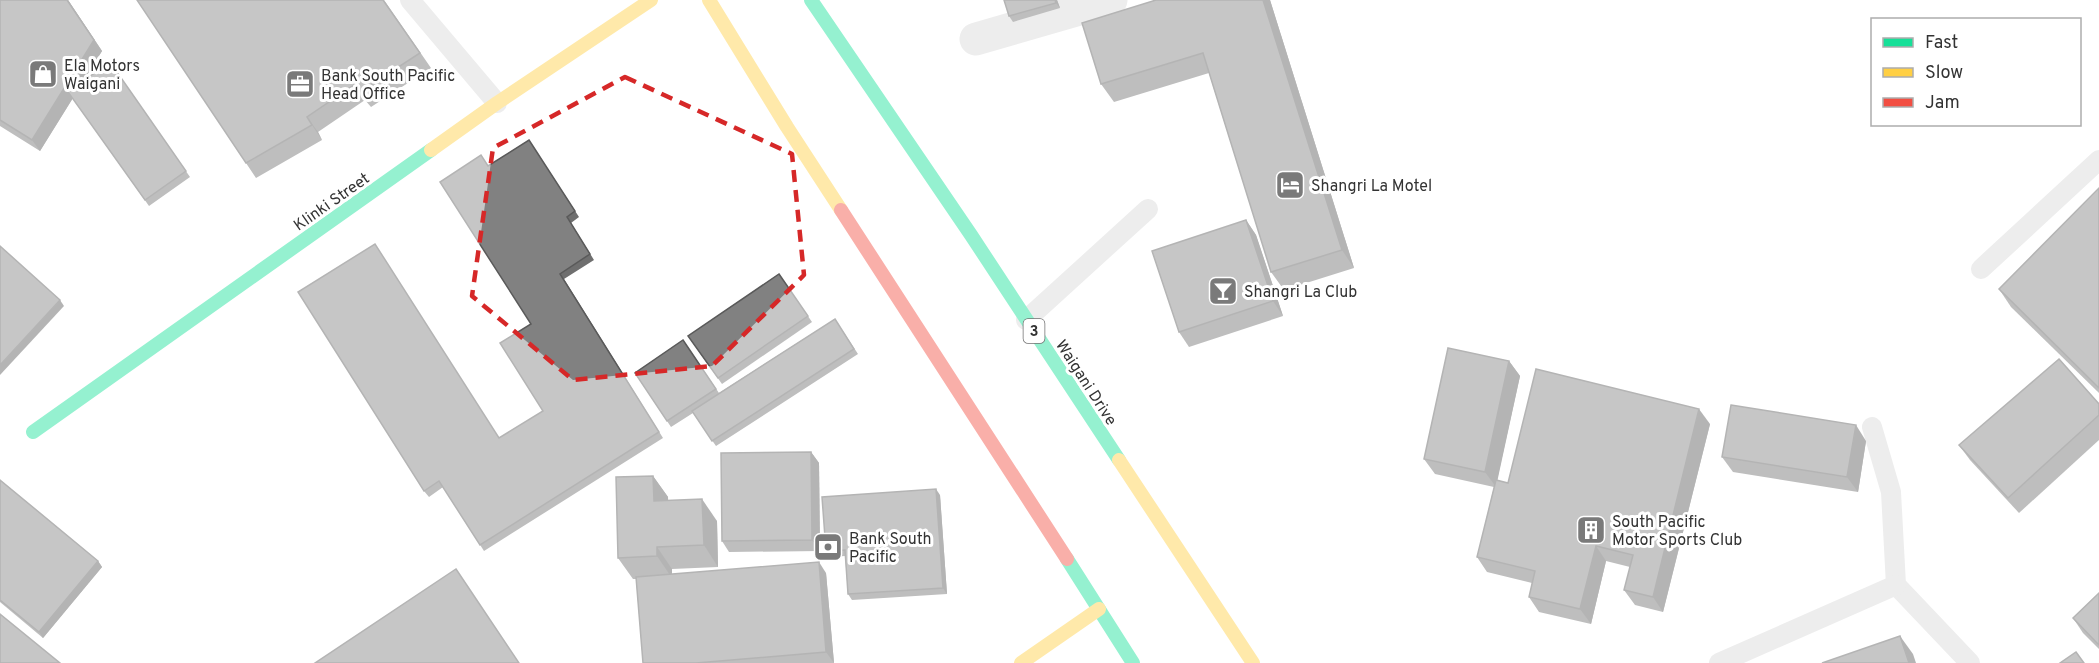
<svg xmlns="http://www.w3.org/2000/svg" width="2099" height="663" viewBox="0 0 2099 663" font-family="Overpass,sans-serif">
	<rect width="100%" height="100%" fill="#fff"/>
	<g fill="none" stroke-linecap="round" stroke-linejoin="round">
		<g stroke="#d7d7d7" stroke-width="20">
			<path d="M410,0L497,103"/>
			<path d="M1981,269L2099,160"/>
			<path d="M1026,320L1148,209"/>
			<path d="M1872,427L1891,492L1896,585L1970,663"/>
			<path d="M1719,663L1896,585"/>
		</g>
		<path stroke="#d7d7d7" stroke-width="33" d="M976,39L1111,0"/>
		<g stroke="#16e098" stroke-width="14">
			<path d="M811,0L971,235L1119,460"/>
			<path d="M33,432L431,150"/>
			<path d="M1067,559L1133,663"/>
		</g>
		<g stroke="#ffcf43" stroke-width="14">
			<path d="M709,0L787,127L841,210"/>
			<path d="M431,150L497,103L651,0"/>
			<path d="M1119,460L1253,663"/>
			<path d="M1021,663L1099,609"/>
		</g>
		<path stroke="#f24e42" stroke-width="14" d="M841,210L1067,559"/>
	</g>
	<g fill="#6f6f6f">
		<path d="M0,0H68L102,51L83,81L110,62L190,177L149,206L73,98L40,151L0,126Z"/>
		<path d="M384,0L431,68L371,107L365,100L318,132L322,140L256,178L246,163Z"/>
		<path d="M1004,0H1057L1060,8L1013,22L1009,16Z"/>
		<path d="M1270,0L1354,268L1284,290L1271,272L1209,73L1114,102L1101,84Z"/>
		<path d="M529,140L579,217L571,223L594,260L564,279L663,438L484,551L443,487L429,497L424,491L499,438L543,411L531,324L488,166Z"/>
		<path d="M2099,188V393L2011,307L1999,289Z"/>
		<path d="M1246,220L1256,235L1283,316L1189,347L1179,332Z"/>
		<path d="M779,274L812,322L722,384L688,336Z"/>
		<path d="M835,319L858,354L716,446L693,413L671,427L635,373L683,340L719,393Z"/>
		<path d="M1509,361L1520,376L1497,480L1508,483L1710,424L1663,612L1635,605L1624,590L1630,567L1606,561L1591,624L1539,612L1529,597L1532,583L1487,572L1477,557L1494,487L1435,474L1424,459Z"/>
		<path d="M2099,404V440L2019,513L1970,460L1959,445Z"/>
		<path d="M1866,441L1858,492L1733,472L1722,457Z"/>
		<path d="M811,452L819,463L820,551L729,552L722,541Z"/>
		<path d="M653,476L668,497V500L717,521L718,567L672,569V574L826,573L834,663H643L636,579H633L618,558Z"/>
		<path d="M0,480L98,561L102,567L43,638L0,602Z"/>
		<path d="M940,495L947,594L852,600L848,594L845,556L830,557L826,551Z"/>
		<path d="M2099,593V649L2083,633L2073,618Z"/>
	</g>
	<g fill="#5a5a5a">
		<path d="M68,0L102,51L40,151L32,140Z"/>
		<path d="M1055,0H1057L1060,8L1056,3Z"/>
		<path d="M1263,0H1270L1354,268L1342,250Z"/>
		<path d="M307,117L318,132L322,140L312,125Z"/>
		<path d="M1246,220L1256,235L1283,316L1273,301Z"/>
		<path d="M60,300L64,306L0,375V365Z"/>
		<path d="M1509,361L1520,376L1496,487L1485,472Z"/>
		<path d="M1699,409L1710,424L1663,612L1653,597Z"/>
		<path d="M1856,425L1866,441L1858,492L1847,477Z"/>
		<path d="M811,452L819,463L820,551L812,540Z"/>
		<path d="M653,476L668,497L669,522L654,501Z"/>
		<path d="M936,489L940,495L947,594L943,588Z"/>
		<path d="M702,499L717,521L718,567L704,545Z"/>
		<path d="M1596,546L1606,561L1591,624L1580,609Z"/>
		<path d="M657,547L672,569V578L657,556Z"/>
		<path d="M98,561L102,567L43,638L39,632Z"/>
		<path d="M819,562L826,573L834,663L826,652Z"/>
		<path d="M1900,636L1913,654L1916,663H1909Z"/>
	</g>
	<g fill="#818181" stroke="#5a5a5a" stroke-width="1.5">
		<path d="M0,0H67L94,40L32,140L0,120Z"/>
		<path d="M137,0H383L420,53L360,92L354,85L307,117L312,125L246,163Z"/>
		<path d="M1004,0H1055L1056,3L1009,16Z"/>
		<path d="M1156,0H1263L1342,250L1271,272L1203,53L1101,84L1082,23Z"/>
		<path d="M110,62L186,171L145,200L68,92Z"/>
		<path d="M529,140L575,211L567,217L590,254L560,274L659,432L480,545L439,481L424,491L298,292L375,244L499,438L543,411L500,343L531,324L440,182L481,155L488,166Z"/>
		<path d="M2099,188V388L1999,289Z"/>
		<path d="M1246,220L1273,301L1179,332L1152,251Z"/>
		<path d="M0,246L60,300L0,365Z"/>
		<path d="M779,274L808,316L718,378L688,336Z"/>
		<path d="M835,319L854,349L712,441L692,411Z"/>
		<path d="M683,340L716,389L667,421L635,373Z"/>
		<path d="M1448,348L1509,361L1485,472L1424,459Z"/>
		<path d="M2059,359L2099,404V415L2008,498L1959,445Z"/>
		<path d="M1536,369L1699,409L1653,597L1624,590L1633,555L1596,546L1580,609L1529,597L1535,571L1477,557L1496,480L1508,483Z"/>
		<path d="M1731,405L1856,425L1847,477L1722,457Z"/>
		<path d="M811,452L812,540L722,541L721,453Z"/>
		<path d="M653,476L654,501L702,499L704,545L657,547V556L618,558L616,477Z"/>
		<path d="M0,480L98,561L39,632L0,600Z"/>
		<path d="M936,489L943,588L848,594L845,550L826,551L822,497Z"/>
		<path d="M819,562L826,652L696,663H643L636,577Z"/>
		<path d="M456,569L519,663H315Z"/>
		<path d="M2099,593V645L2073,618Z"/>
		<path d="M0,614L60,663H0Z"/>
		<path d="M1900,636L1909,663H1822Z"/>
		<path d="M2076,652L2084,663H2060Z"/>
	</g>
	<path d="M0 0H2099V663H0ZM625,77L792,154L804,275L712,366L573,380L472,296L493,148Z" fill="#fff" fill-opacity=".55" fill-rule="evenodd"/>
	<path fill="none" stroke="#d62828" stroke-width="4.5" stroke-dasharray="12 8" stroke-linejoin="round" d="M625,77L792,154L804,275L712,366L573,380L472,296L493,148Z"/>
	<defs>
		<g id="shop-square" transform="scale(1.5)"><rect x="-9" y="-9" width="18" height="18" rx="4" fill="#7a7a7a" stroke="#fff"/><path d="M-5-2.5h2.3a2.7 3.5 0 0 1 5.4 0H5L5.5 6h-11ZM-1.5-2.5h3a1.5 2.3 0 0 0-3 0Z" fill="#fff"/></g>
		<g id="office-square" transform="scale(1.5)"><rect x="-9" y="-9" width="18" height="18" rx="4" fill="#7a7a7a" stroke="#fff"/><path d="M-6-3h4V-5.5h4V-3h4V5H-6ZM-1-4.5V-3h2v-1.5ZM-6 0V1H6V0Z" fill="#fff"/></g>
		<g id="hotel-square" transform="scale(1.5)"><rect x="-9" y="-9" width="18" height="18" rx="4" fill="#7a7a7a" stroke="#fff"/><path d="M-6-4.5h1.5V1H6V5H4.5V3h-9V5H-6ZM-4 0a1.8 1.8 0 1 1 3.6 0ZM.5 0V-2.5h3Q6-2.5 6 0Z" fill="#fff"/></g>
		<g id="bar-square" transform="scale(1.5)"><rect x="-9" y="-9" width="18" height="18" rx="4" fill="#7a7a7a" stroke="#fff"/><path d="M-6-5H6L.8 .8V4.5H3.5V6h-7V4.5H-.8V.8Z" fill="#fff"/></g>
		<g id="building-square" transform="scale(1.5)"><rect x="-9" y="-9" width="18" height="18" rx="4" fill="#7a7a7a" stroke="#fff"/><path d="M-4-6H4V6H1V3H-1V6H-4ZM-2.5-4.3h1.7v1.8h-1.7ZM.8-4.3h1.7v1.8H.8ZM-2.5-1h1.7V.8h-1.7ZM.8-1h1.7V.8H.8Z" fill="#fff"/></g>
		<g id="bank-square" transform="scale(1.5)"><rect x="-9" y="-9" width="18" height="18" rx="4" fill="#7a7a7a" stroke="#fff"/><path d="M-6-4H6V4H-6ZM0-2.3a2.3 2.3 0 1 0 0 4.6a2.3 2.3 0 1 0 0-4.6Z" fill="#fff"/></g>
	</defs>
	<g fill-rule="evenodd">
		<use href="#shop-square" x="43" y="74"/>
		<use href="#office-square" x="300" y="84"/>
		<use href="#hotel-square" x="1290" y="185"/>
		<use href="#bar-square" x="1223" y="291"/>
		<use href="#building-square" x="1591" y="530"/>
		<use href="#bank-square" x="828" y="547"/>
	</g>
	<g text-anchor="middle" stroke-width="6" stroke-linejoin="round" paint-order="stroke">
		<rect fill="#fff" stroke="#707070" stroke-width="1.5" x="1023.5" y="319" width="21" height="24" rx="4.5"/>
		<g font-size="15" font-weight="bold" fill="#333">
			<text x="1034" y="336">3</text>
		</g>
		<g font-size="16" fill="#333" stroke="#fff" text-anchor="start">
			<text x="64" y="71">Ela Motors<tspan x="64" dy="18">Waigani</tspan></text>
			<text x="321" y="81">Bank South Pacific<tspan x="321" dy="18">Head Office</tspan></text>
			<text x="1311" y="191">Shangri La Motel</text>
			<text x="1244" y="297">Shangri La Club</text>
			<text x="1612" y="527">South Pacific<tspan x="1612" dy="18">Motor Sports Club</tspan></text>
			<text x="849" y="544">Bank South<tspan x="849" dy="18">Pacific</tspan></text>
		</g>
		<g font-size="16" fill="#333" stroke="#fff">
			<text transform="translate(331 201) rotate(-35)" y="6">Klinki Street</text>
			<text transform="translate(1087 382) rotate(57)" y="6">Waigani Drive</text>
		</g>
	</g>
	<rect x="1871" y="18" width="210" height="108" fill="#ffffff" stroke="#adadad" stroke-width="1.5"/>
	<rect x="1883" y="38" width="30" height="9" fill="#16e098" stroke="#adadad" stroke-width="1.5"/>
	<text x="1925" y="48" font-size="18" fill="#333333">Fast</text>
	<rect x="1883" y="68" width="30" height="9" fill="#ffcf43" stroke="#adadad" stroke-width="1.5"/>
	<text x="1925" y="78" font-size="18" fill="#333333">Slow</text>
	<rect x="1883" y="98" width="30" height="9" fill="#f24e42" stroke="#adadad" stroke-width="1.5"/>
	<text x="1925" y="108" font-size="18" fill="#333333">Jam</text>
</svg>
